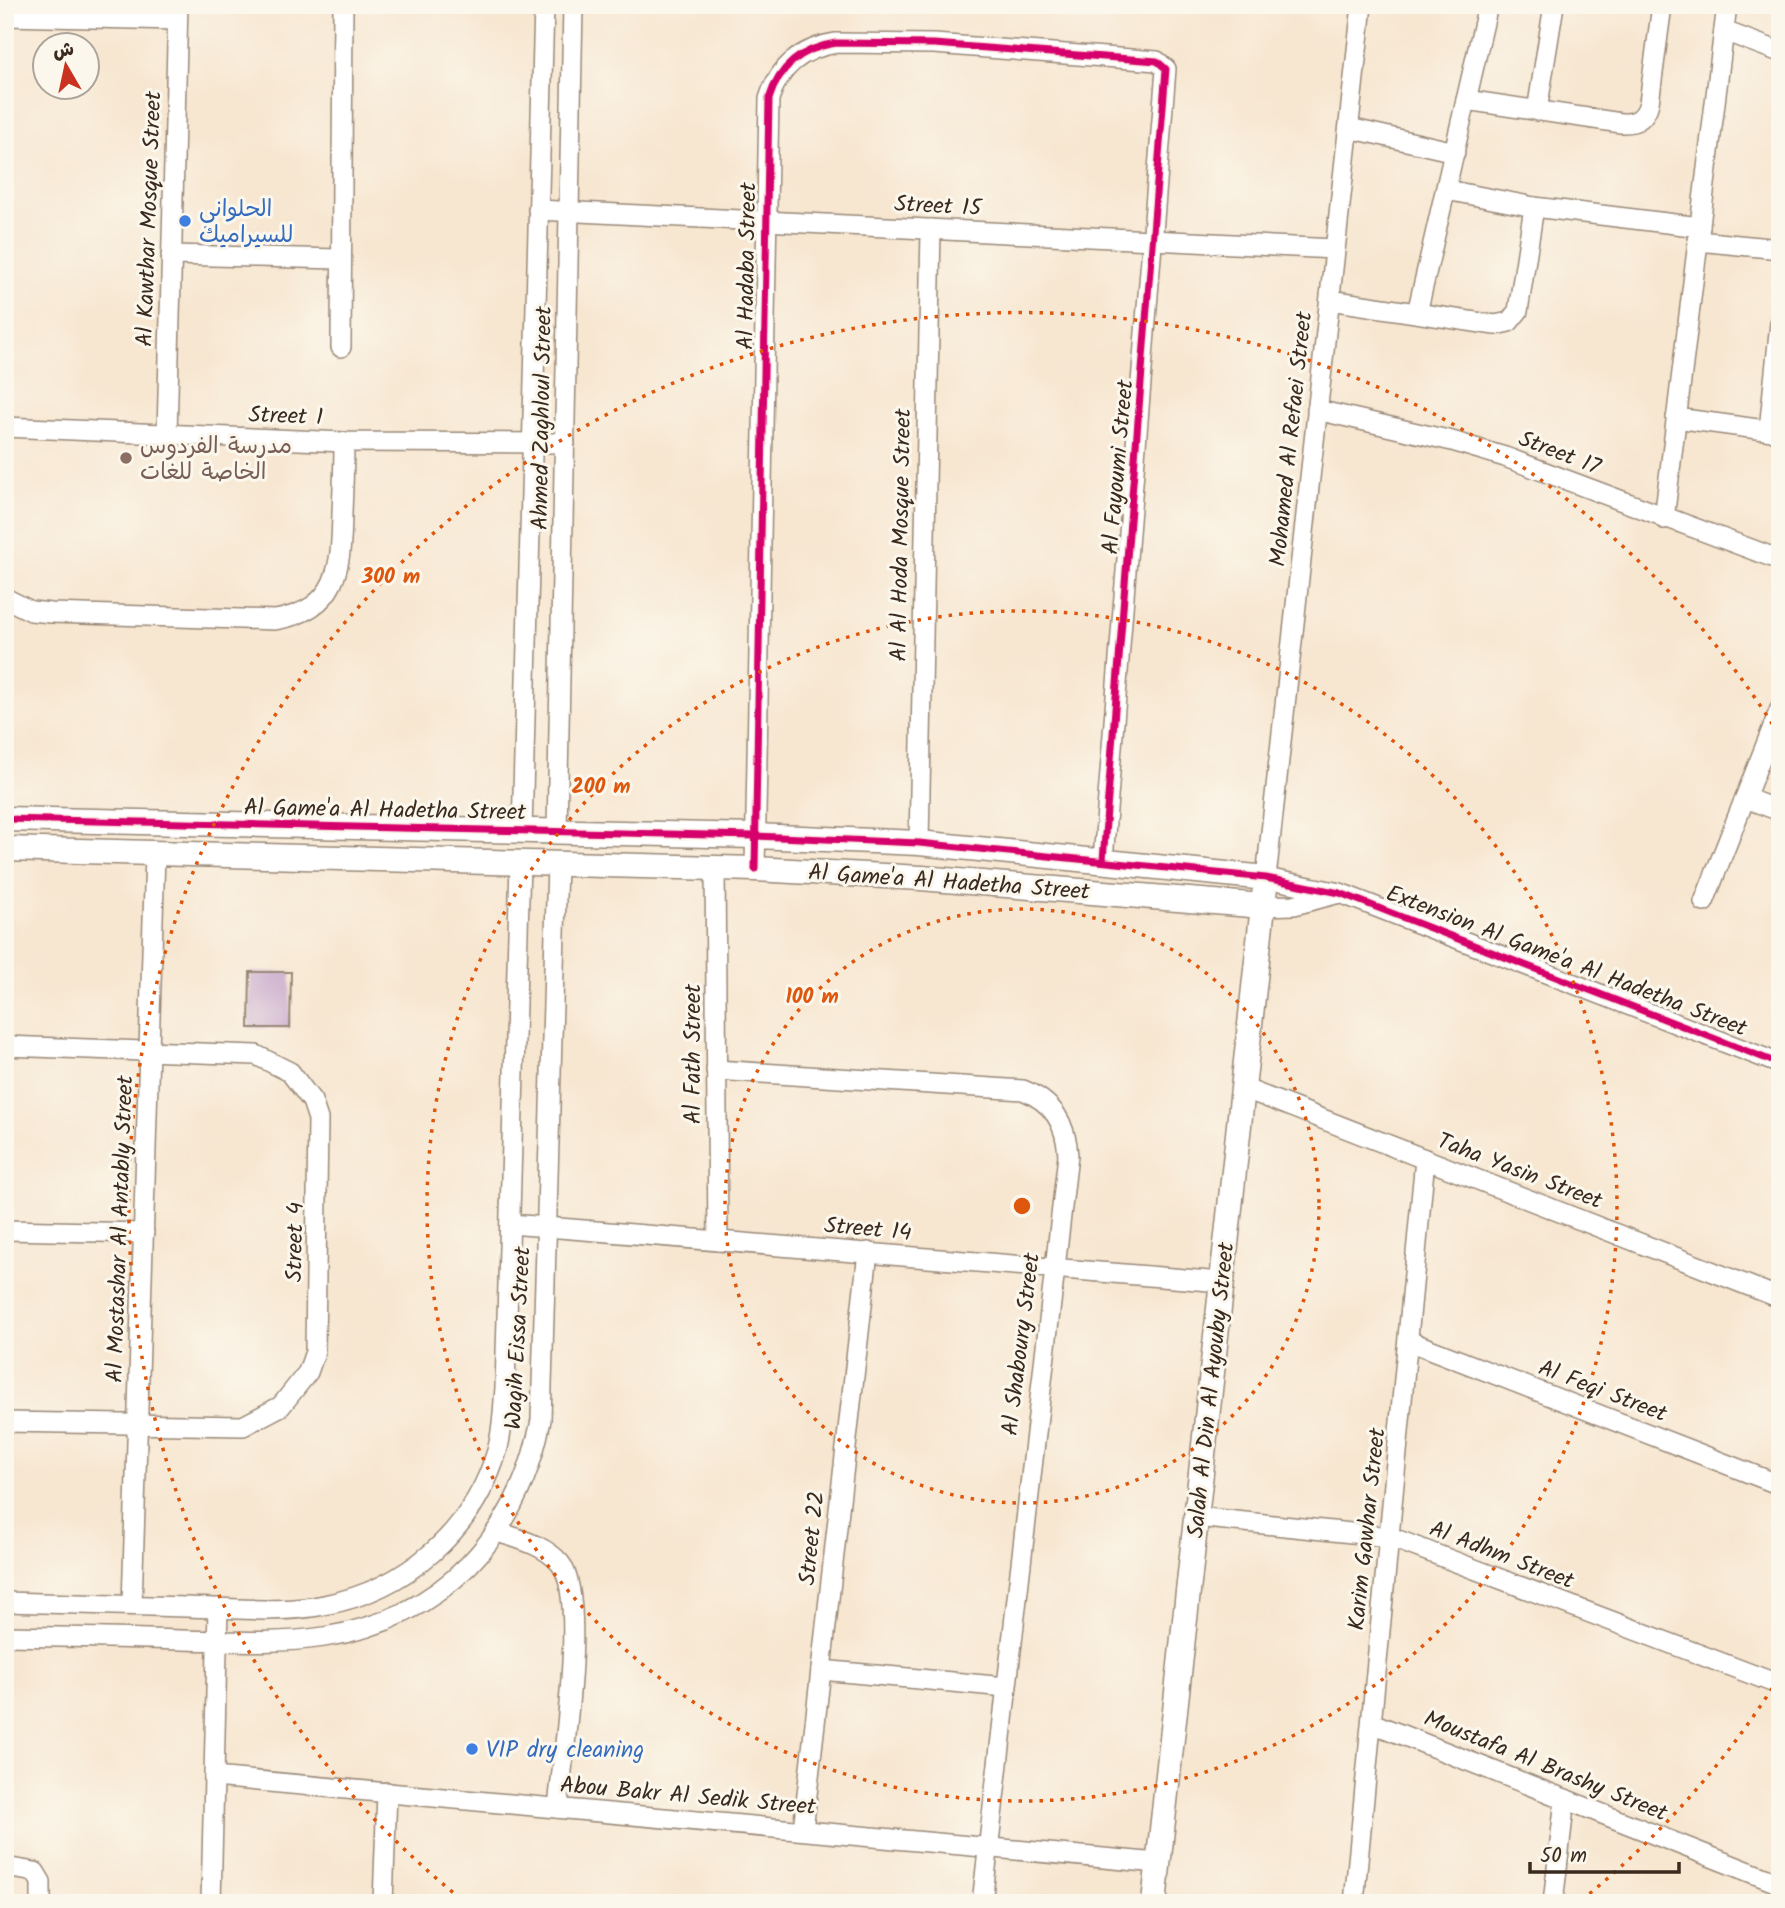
<svg xmlns="http://www.w3.org/2000/svg" width="1785" height="1908" viewBox="0 0 1785 1908" font-family="Kalam,'Playpen Sans Arabic',sans-serif">
	<rect width="100%" height="100%" fill="#fbf7ec"/>
	<filter id="ink" filterUnits="userSpaceOnUse"><feTurbulence type="fractalNoise" baseFrequency=".0143" numOctaves="2"/><feDisplacementMap in="SourceGraphic" scale="14" xChannelSelector="R" yChannelSelector="G"/><feConvolveMatrix kernelMatrix="1 2 1 2 8 2 1 2 1" color-interpolation-filters="sRGB"/></filter>
	<filter id="wash" filterUnits="userSpaceOnUse"><feTurbulence type="fractalNoise" baseFrequency=".00686" numOctaves="4" result="noise"/><feDisplacementMap in="SourceGraphic" scale="28" xChannelSelector="R" yChannelSelector="G"/><feGaussianBlur stdDeviation="1.57" result="paint"/><feColorMatrix in="noise" values="0 0 0 0 0 0 0 0 0 0 0 0 0 0 0 0 0 1.4 0 .05"/><feComposite in="paint" operator="in"/></filter>
	<g filter="url(#wash)">
		<rect width="100%" height="100%" fill="#f7e6d0"/>
		<g id="blocks">
			<path fill="#c6a6ca" d="M250,972H291L290,1028H249Z"/>
		</g>
	</g>
	<g filter="url(#ink)">
		<use href="#blocks" fill-opacity="0" stroke="#987" stroke-width="2"/>
		<g fill="none" stroke-linecap="round" stroke-linejoin="round">
			<g stroke="#987" stroke-width="22">
				<g id="minor">
					<path d="M1362,5L1266,878L1340,893L1780,1064"/>
					<path d="M5,16L177,20"/>
					<path d="M1724,31L1780,52"/>
					<path d="M1466,100L1621,123C1636,124 1645,118 1649,103L1662,5"/>
					<path d="M1537,111L1554,5"/>
					<path d="M1349,128L1455,152"/>
					<path d="M1446,190L1534,207L1700,227"/>
					<path d="M538,210L1335,249"/>
					<path d="M1698,241L1780,249"/>
					<path d="M171,255L340,259"/>
					<path d="M1330,300L1495,325L1509,322L1518,311L1534,207"/>
					<path d="M1417,313L1488,5"/>
					<path d="M341,347L343,5"/>
					<path d="M1317,410L1452,441L1505,457L1780,560"/>
					<path d="M1676,418L1780,432"/>
					<path d="M5,427L344,442L565,443"/>
					<path d="M1769,430L1780,323"/>
					<path d="M167,434L178,5"/>
					<path d="M1664,519L1727,5"/>
					<path d="M5,598L31,611L51,613L275,620C339,609 341,568 342,513C343,489 344,466 344,442"/>
					<path d="M1745,798L1780,811"/>
					<path d="M522,831L544,5"/>
					<path d="M557,832L573,5"/>
					<path d="M919,843L931,229"/>
					<path d="M715,867L718,1241"/>
					<path d="M755,869L769,99C779,66 803,48 836,43L934,44L1157,61L1166,69L1103,860"/>
					<path d="M1704,902L1780,709"/>
					<path d="M1263,906L1294,905L1339,893"/>
					<path d="M5,1046L256,1055L290,1072L312,1101L318,1119L315,1352L308,1372L281,1406L243,1426L5,1422"/>
					<path d="M716,1070L1023,1090C1053,1102 1066,1123 1068,1155L982,1903"/>
					<path d="M1243,1088L1780,1298"/>
					<path d="M510,1224L1222,1282"/>
					<path d="M5,1230L144,1233"/>
					<path d="M1409,1341L1780,1485"/>
					<path d="M1196,1517L1390,1537L1780,1685"/>
					<path d="M498,1532C518,1539 545,1545 560,1563C588,1596 562,1760 558,1808"/>
					<path d="M5,1602C65,1604 126,1605 186,1607C231,1608 280,1614 324,1605C405,1590 473,1532 497,1451C503,1431 503,1409 505,1388L520,863"/>
					<path d="M132,1605L155,854"/>
					<path d="M5,1636C64,1637 122,1638 181,1640C228,1641 278,1644 324,1637C443,1619 519,1535 541,1420L557,864"/>
					<path d="M821,1670L1006,1687"/>
					<path d="M1372,1723L1780,1884"/>
					<path d="M214,1777L1158,1863"/>
					<path d="M803,1830L868,1252"/>
					<path d="M5,1867L35,1872L41,1882V1903"/>
					<path d="M211,1903L218,1608"/>
					<path d="M383,1903L387,1792"/>
					<path d="M1354,1903L1425,1159"/>
					<path d="M1553,1903L1565,1799"/>
				</g>
			</g>
			<g stroke="#987" stroke-width="27">
				<g id="tertiary">
					<path d="M5,819L755,836L919,843L1266,878L1154,1903"/>
					<path d="M5,849L755,869L921,878L1263,906"/>
				</g>
			</g>
			<use href="#minor" stroke="#fff" stroke-width="19"/>
			<use href="#tertiary" stroke="#fff" stroke-width="24"/>
			<g stroke="#fbf7ec" stroke-width="11">
				<g id="cycleway">
					<path d="M5,819L755,836L919,843L1266,878L1340,893L1780,1064"/>
					<path d="M755,869L769,99C779,66 803,48 836,43L934,44L1157,61L1166,69L1103,860"/>
				</g>
			</g>
			<use href="#cycleway" stroke="#d6006c" stroke-width="7"/>
		</g>
	</g>
	<g fill="none" stroke="#df570d" stroke-width="3.5" stroke-dasharray="3.5 7">
		<circle cx="1022" cy="1206" r="297"/>
		<circle cx="1022" cy="1206" r="595"/>
		<path d="M1778 1679A892 892 0 0 1 1583 1899M461 1899A892 892 0 1 1 1778 733"/>
	</g>
	<g fill="#3f7fe0" stroke="#fbf7ec" stroke-width="2.5">
		<circle cx="185" cy="221" r="7"/>
		<circle cx="472" cy="1749" r="7"/>
	</g>
	<circle fill="#8d6e63" stroke="#fbf7ec" stroke-width="2.5" cx="126" cy="458" r="7"/>
	<g text-anchor="middle" stroke-width="6" stroke-linejoin="round" paint-order="stroke">
		<g font-size="23" fill="#3b2a1e" stroke="#fbf7ec">
			<text transform="translate(938 205) rotate(3)" y="8">Street 15</text>
			<text transform="translate(148 219) rotate(-88)" y="8">Al Kawthar Mosque Street</text>
			<text transform="translate(746 266) rotate(-89)" y="8">Al Hadaba Street</text>
			<text transform="translate(286 415) rotate(2)" y="8">Street 1</text>
			<text transform="translate(541 418) rotate(-89)" y="8">Ahmed Zaghloul Street</text>
			<text transform="translate(1290 439) rotate(-84)" y="8">Mohamed Al Refaei Street</text>
			<text transform="translate(1560 452) rotate(21)" y="8">Street 17</text>
			<text transform="translate(1117 467) rotate(-85)" y="8">Al Fayoumi Street</text>
			<text transform="translate(900 535) rotate(-89)" y="8">Al Al Hoda Mosque Street</text>
			<text transform="translate(385 809) rotate(1)" y="8">Al Game'a Al Hadetha Street</text>
			<text transform="translate(949 881) rotate(4)" y="8">Al Game'a Al Hadetha Street</text>
			<text transform="translate(1567 960) rotate(21)" y="8">Extension Al Game'a Al Hadetha Street</text>
			<text transform="translate(692 1054) rotate(-90)" y="8">Al Fath Street</text>
			<text transform="translate(1520 1170) rotate(21)" y="8">Taha Yasin Street</text>
			<text transform="translate(868 1228) rotate(5)" y="8">Street 14</text>
			<text transform="translate(119 1229) rotate(-88)" y="8">Al Mostashar Al Antably Street</text>
			<text transform="translate(294 1242) rotate(-89)" y="8">Street 4</text>
			<text transform="translate(517 1338) rotate(-87)" y="8">Wagih Eissa Street</text>
			<text transform="translate(1020 1344) rotate(-83)" y="8">Al Shaboury Street</text>
			<text transform="translate(1210 1390) rotate(-84)" y="8">Salah Al Din Al Ayouby Street</text>
			<text transform="translate(1603 1390) rotate(21)" y="8">Al Feqi Street</text>
			<text transform="translate(1366 1529) rotate(-84)" y="8">Karim Gawhar Street</text>
			<text transform="translate(811 1538) rotate(-84)" y="8">Street 22</text>
			<text transform="translate(1502 1554) rotate(21)" y="8">Al Adhm Street</text>
			<text transform="translate(1546 1765) rotate(22)" y="8">Moustafa Al Brashy Street</text>
			<text transform="translate(688 1795) rotate(5)" y="8">Abou Bakr Al Sedik Street</text>
		</g>
		<g font-size="23" fill="#366cbe" stroke="#fbf7ec" text-anchor="start">
			<text x="199" y="216">الحلواني<tspan x="199" dy="26">للسيراميك</tspan></text>
			<text x="486" y="1757">VIP dry cleaning</text>
		</g>
		<g font-size="23" fill="#785e54" stroke="#fbf7ec" text-anchor="start">
			<text x="140" y="453">مدرسة الفردوس<tspan x="140" dy="26">الخاصة للغات</tspan></text>
		</g>
	</g>
	<circle cx="1022" cy="1206" r="10" fill="#df570d" stroke="#fbf7ec" stroke-width="3.5"/>
	<g font-size="21" text-anchor="middle" font-weight="bold" fill="#df570d" stroke="#fbf7ec" stroke-width="6" stroke-linejoin="round" paint-order="stroke">
		<text x="391" y="583">300 m</text>
		<text x="601" y="793">200 m</text>
		<text x="812" y="1003">100 m</text>
	</g>
	<rect width="1785" height="1908" fill="none" stroke="#fbf7ec" stroke-width="28"/>
	<g transform="translate(66 66) rotate(351)"><circle r="33" fill="#fbf7ec" stroke="#aea59a" stroke-width="2"/>
	<path d="M0-5L12 26L0 18L-12 26Z" fill="#c8321e"/>
	<text y="-10" font-size="19" font-weight="bold" text-anchor="middle" fill="#3b2a1e">ش</text>
	</g>
	<path d="M1530 1862v10h149v-10" fill="none" stroke="#3b2a1e" stroke-width="3.5"/>
	<text x="1540" y="1862" font-size="21" fill="#3b2a1e" stroke="#fbf7ec" stroke-width="5" paint-order="stroke">50 m</text>
</svg>
